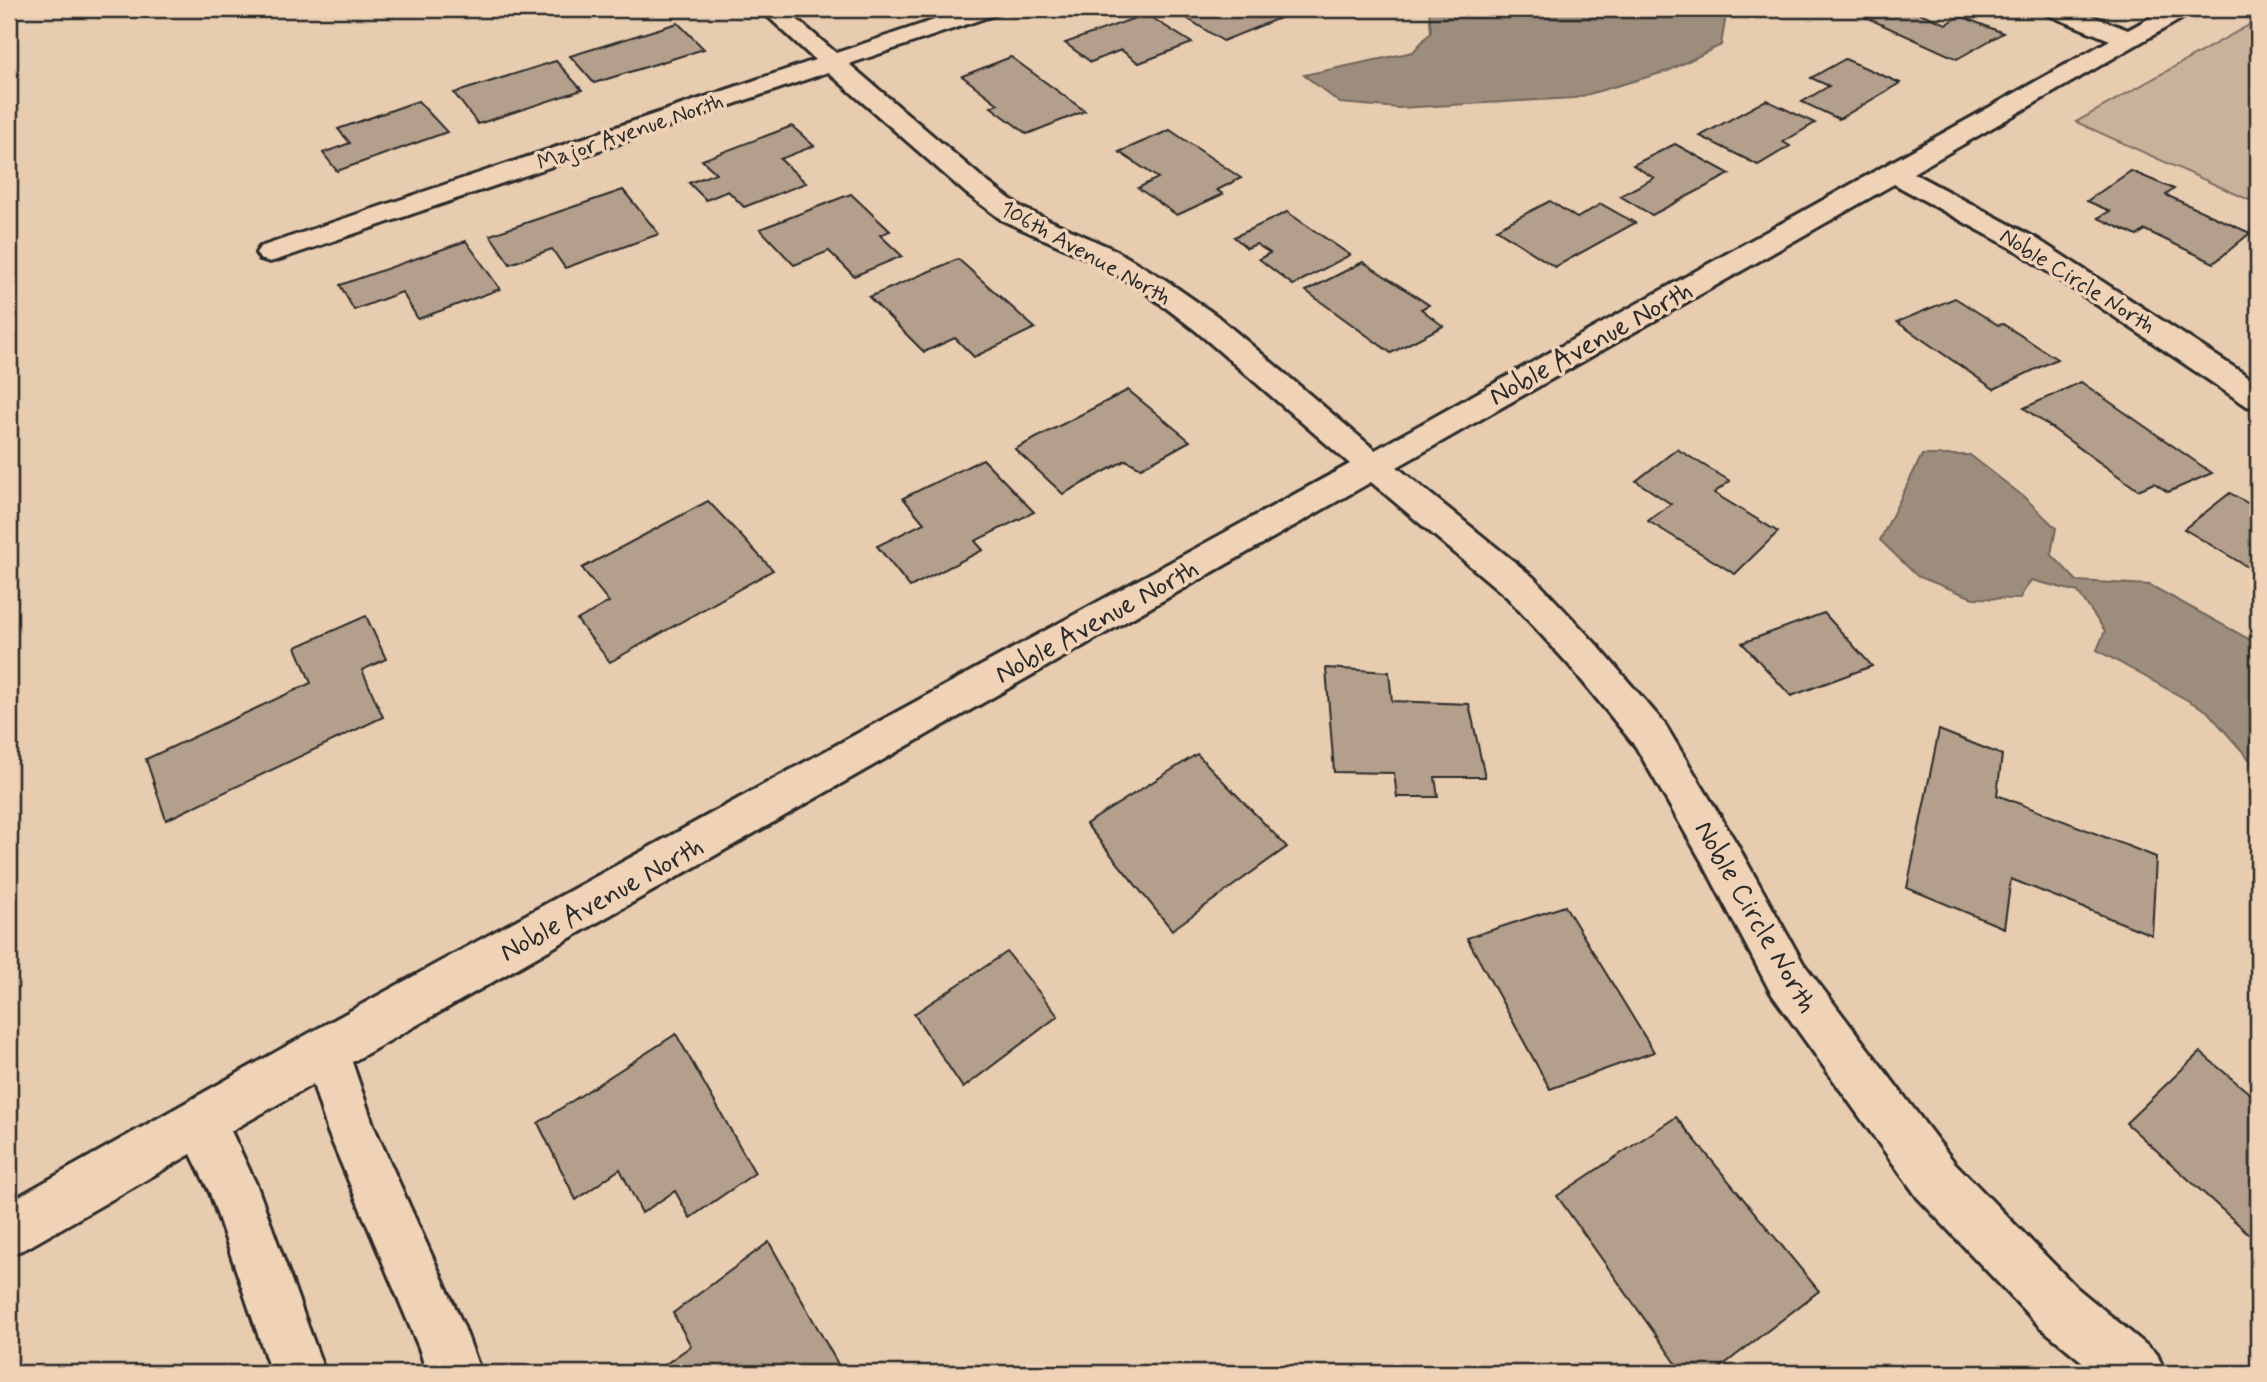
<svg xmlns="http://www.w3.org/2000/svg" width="2267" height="1382" viewBox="0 0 2267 1382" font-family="Mynerve,sans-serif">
	<rect width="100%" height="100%" fill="#e8ccb0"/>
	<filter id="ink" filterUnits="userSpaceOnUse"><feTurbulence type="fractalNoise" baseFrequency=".0143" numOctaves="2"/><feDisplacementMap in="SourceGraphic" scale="14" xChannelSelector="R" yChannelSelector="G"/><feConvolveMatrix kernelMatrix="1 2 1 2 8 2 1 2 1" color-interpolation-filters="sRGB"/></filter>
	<g filter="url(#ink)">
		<path fill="#c8b29b" stroke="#7a6e63" stroke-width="2" d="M2258,20V204L2076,122Z"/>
		<g fill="#9d8d7b" stroke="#6f665b" stroke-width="2">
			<path d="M1429,9H1727L1721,45L1668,71L1575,98L1399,108L1340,103L1304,75L1413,52L1431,32Z"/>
			<path d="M1922,455H1970L2024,497L2056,528L2051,554L2077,581L2150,585L2258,644V769L2207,711L2097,650L2105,631L2078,592L2031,580L2019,599L1973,598L1917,576L1880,540Z"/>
		</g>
		<g fill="#b39f8b" stroke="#2b2b2b" stroke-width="2">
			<path d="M1208,9H1266L1282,17L1223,41L1185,17Z"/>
			<path d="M1882,9H1910L1946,24L1961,16L2003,33L1957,59L1865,17Z"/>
			<path d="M1146,14L1192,43L1139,63L1121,50L1091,62L1065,43Z"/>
			<path d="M678,23L704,49L594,83L570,56Z"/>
			<path d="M1011,57L1085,111L1027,134L991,107L998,104L962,76Z"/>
			<path d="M1845,59L1900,83L1839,119L1802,102L1829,86L1811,78Z"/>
			<path d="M556,61L582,90L478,124L454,93Z"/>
			<path d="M1766,100L1815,123L1783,142L1790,146L1758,165L1700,136Z"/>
			<path d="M418,101L447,132L337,171L323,153L350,143L338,129Z"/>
			<path d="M792,126L814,146L780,159L806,183L744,207L728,191L706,200L689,183L716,173L702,160Z"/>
			<path d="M1170,130L1241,178L1217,190L1223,194L1177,215L1138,188L1158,178L1119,152Z"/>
			<path d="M1675,144L1730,174L1652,215L1620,196L1654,178L1633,165Z"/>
			<path d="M2131,171L2174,189L2166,195L2250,233L2214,263L2145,230L2137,236L2098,218L2110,211L2087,201Z"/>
			<path d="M623,190L659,234L565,268L552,249L510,264L490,235Z"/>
			<path d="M851,194L890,231L880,235L902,256L854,276L829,251L794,265L760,229Z"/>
			<path d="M1550,201L1577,218L1601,204L1635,223L1555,267L1496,229Z"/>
			<path d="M1287,212L1350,255L1293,285L1259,259L1270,253L1256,244L1247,248L1234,237Z"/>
			<path d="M466,241L500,289L418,319L402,292L354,310L340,285Z"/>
			<path d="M958,259L1035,328L974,357L955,338L924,352L869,297Z"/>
			<path d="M1363,262L1429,305L1421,309L1443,326L1391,353L1306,291Z"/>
			<path d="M1955,298L1998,325L2003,324L2057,359L1994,389L1897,322Z"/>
			<path d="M2081,382L2212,473L2168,492L2154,483L2138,490L2024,408Z"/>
			<path d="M1128,390L1190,441L1141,468L1126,460L1063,494L1015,449Z"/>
			<path d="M1677,449L1730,481L1714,493L1778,532L1735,574L1648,521L1671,504L1636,481Z"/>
			<path d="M983,459L1034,512L975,541L983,550L910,587L877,546L924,523L903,498Z"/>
			<path d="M2230,493L2258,509V573L2184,529Z"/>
			<path d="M708,501L773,570L610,662L577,620L609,602L582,568Z"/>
			<path d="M1824,613L1872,666L1791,696L1742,643Z"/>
			<path d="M366,616L386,659L362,670L383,717L166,820L146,759L311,683L296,647Z"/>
			<path d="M1326,668L1389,672L1392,701L1469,704L1485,777H1435L1438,797H1397L1394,773L1334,772Z"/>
			<path d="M1939,730L2002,755L1997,795L2156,857L2152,935L2011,879L2004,928L1907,888Z"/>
			<path d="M1197,754L1287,847L1172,930L1086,824Z"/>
			<path d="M1565,906L1654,1052L1550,1089L1467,938Z"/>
			<path d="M1007,952L1058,1016L963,1088L914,1014Z"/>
			<path d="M676,1034L755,1173L690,1218L675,1191L642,1213L620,1169L576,1200L538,1123Z"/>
			<path d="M2200,1052L2249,1093L2258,1086V1242L2126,1123Z"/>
			<path d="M1676,1117L1819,1291L1713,1373H1683L1557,1196Z"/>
			<path d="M769,1242L843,1373H667L663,1366L691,1346L673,1313Z"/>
		</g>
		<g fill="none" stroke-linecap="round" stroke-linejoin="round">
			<g stroke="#2b2b2b" stroke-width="6">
				<path id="street" d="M760,9H785L836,53L967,9H1000L997,14L849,64L986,181L1022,208L1115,250L1164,279L1217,316L1375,450L2110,40L2046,14L2043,9H2074L2128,30L2166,9H2193L2190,14L1913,173L2037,239L2258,383V409L2247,406L2017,251L1894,184L1397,467L1533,577L1596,644L1664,723L1735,841L1803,963L1954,1162L2077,1288L2157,1354L2165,1373H2096L2039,1326L1918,1198L1771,993L1705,867L1636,747L1570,666L1507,597L1371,482L352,1062L374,1127L464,1327L481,1373H427L419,1348L328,1132L313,1084L231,1131L257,1186L325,1373H271L210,1193L191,1154L27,1248L9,1255V1202L308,1034L1350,464L1195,330L1144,291L1095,262L1002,220L966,193L828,72L280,259L270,262L260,259L256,253L260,247L815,60Z"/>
			</g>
			<use href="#street" fill="#f0d3b6" fill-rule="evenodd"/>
		</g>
	</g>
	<g text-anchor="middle" stroke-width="7" stroke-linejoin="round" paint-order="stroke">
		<g font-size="23" fill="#2b2b2b" stroke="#f0d3b6">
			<text transform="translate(630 131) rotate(-19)" y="8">Major Avenue North</text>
			<text transform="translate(1086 252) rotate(29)" y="8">106th Avenue North</text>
			<text transform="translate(2078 280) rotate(32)" y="8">Noble Circle North</text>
		</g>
		<g font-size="28" fill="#2b2b2b" stroke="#f0d3b6">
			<text transform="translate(1590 342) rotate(-29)" y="10">Noble Avenue North</text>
			<text transform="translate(1096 620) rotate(-29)" y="10">Noble Avenue North</text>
			<text transform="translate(601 898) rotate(-29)" y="10">Noble Avenue North</text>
			<text transform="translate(1757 916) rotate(60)" y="10">Noble Circle North</text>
		</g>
	</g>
	<rect width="2267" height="1382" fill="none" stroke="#f0d3b6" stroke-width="35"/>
	<rect x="18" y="18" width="2232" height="1347" fill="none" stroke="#2b2b2b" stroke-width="2.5" filter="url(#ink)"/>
</svg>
